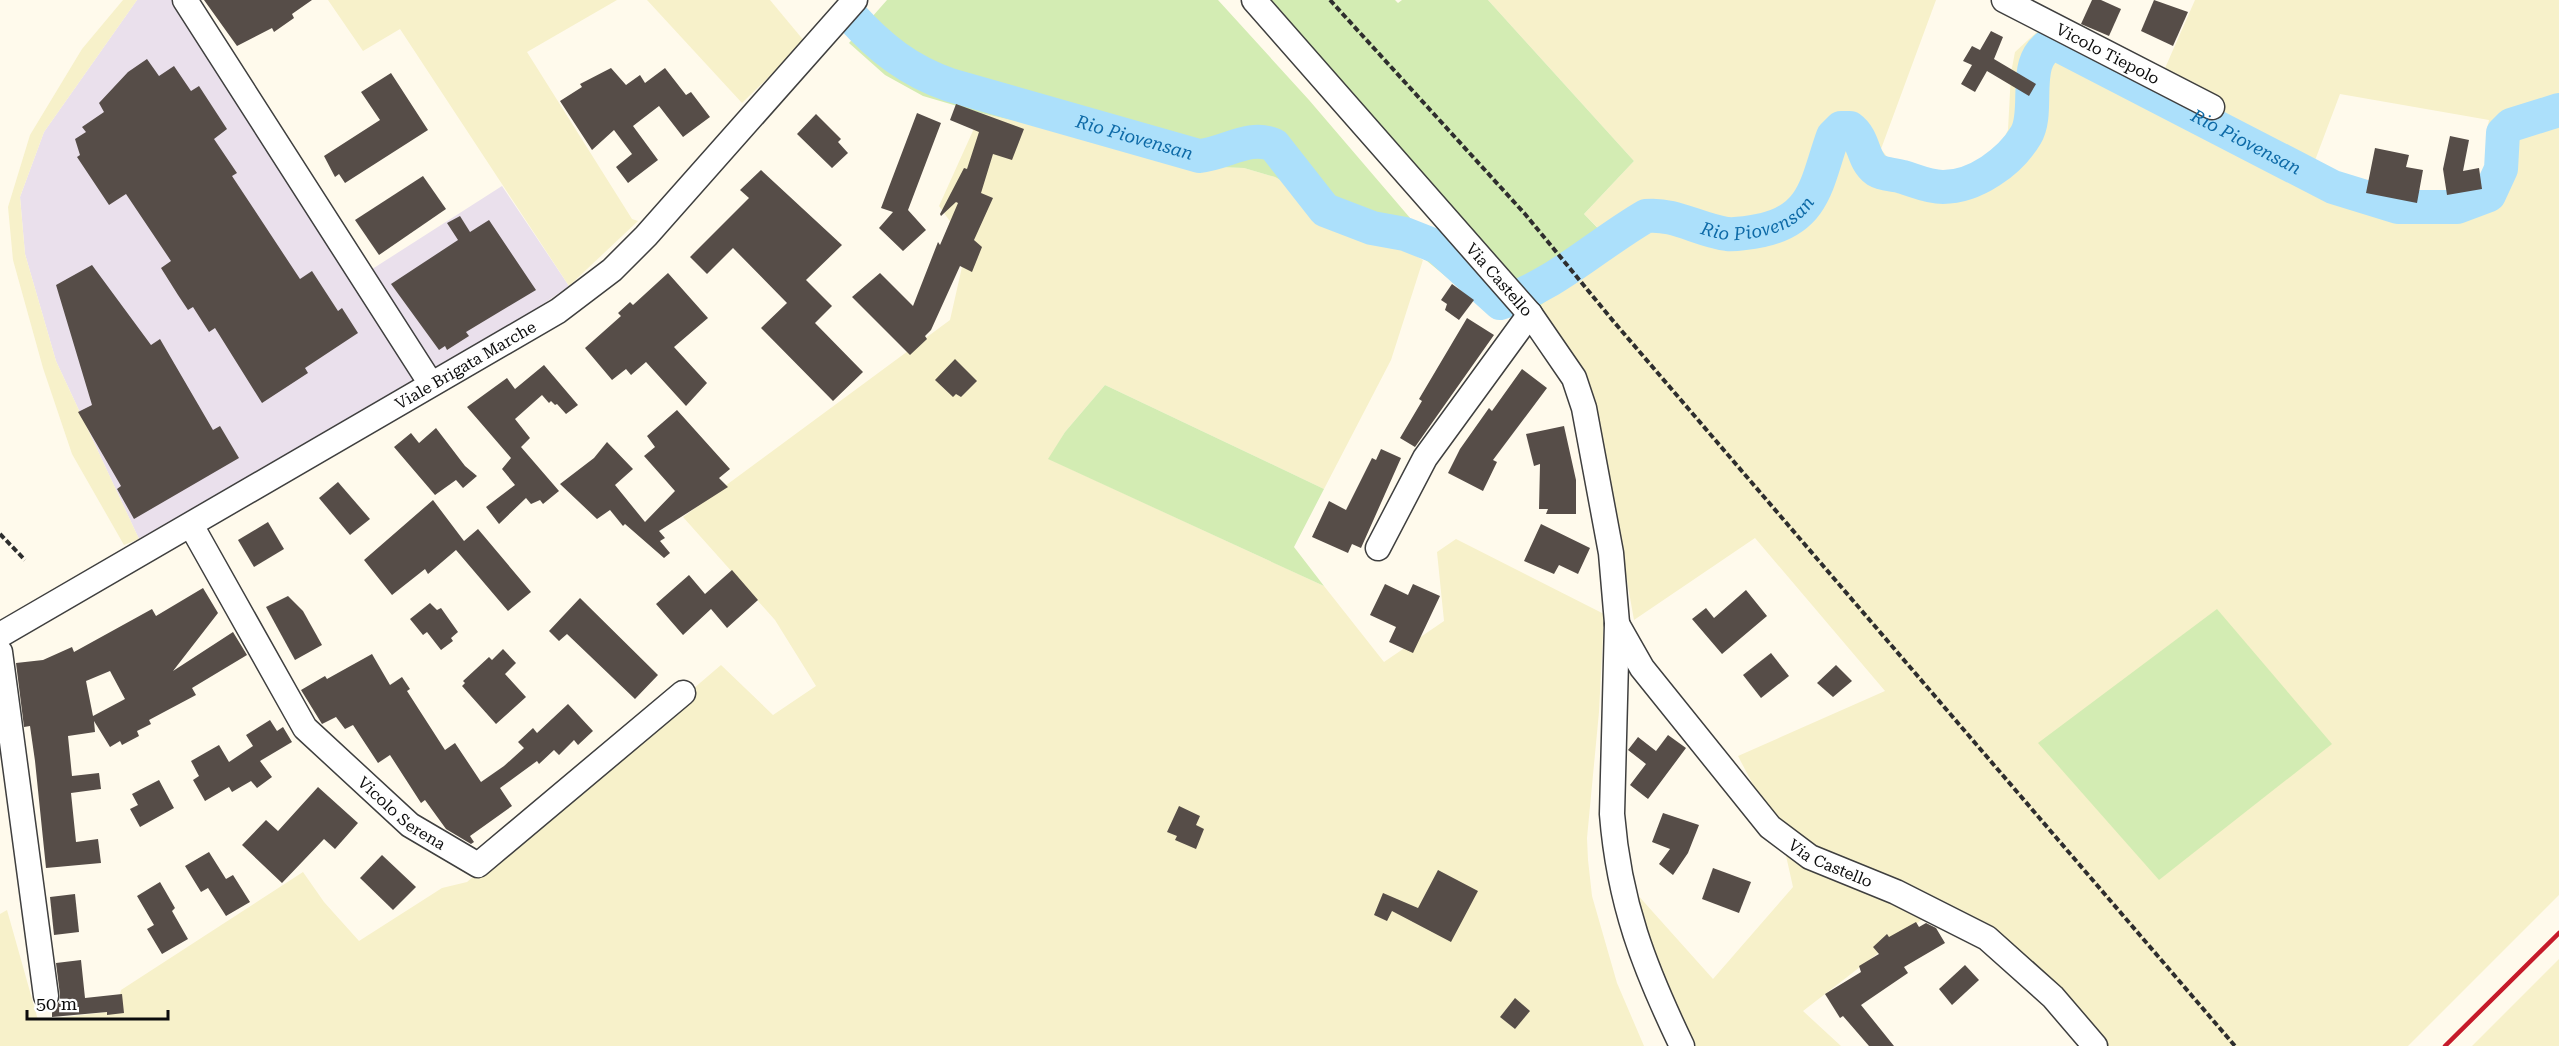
<svg xmlns="http://www.w3.org/2000/svg" width="2559" height="1046" viewBox="0 0 2559 1046" font-family="'Roboto Serif',serif">
	<rect width="100%" height="100%" fill="#fffaec"/>
	<path fill="#eae0ec" d="M137,0H197L366,273L502,186L569,286L539,307L139,539L56,361L25,254L20,197L44,132Z"/>
	<g fill="#f7f1ca" fill-rule="evenodd">
		<path d="M123,0H137L44,132L20,197L25,254L56,361L139,539L124,545L72,454L43,368L13,260L8,207L30,135L82,49Z"/>
		<path d="M328,0H617L527,52L632,219L638,221L569,286L400,29L363,51Z"/>
		<path d="M647,0H770L805,42L742,103Z"/>
		<path d="M1488,0H1936L1881,149L1888,158L1941,174L1980,163L2000,146L2008,130L2011,73L2015,52L2039,30L2158,84L2195,0H2559V895L2408,1046H2091L1997,950L1934,910L1803,1011L1841,1046H1676L1618,873L1713,979L1793,887L1783,842L1738,756L1885,691L1755,538L1634,620L1613,502L1591,407L1529,314L1617,247L1584,214L1634,161ZM2340,94L2489,120L2486,135L2491,168L2489,177L2463,195L2433,199L2363,187L2314,163Z"/>
		<path d="M981,113L1218,167L1244,168L1275,177L1423,260L1391,360L1324,489L1105,385L1065,432L1049,459L1324,586L1384,662L1444,621L1437,552L1456,539L1604,614L1599,712L1587,838L1588,860L1592,896L1617,983L1644,1046H0V914L7,910L38,1020L116,1011L121,990L303,872L324,902L359,941L442,888L467,882L721,665L773,715L816,686L775,620L683,517L950,320L967,245L939,206Z"/>
		<path d="M2559,959V1046H2472Z"/>
	</g>
	<g fill="#d3ecb3">
		<path d="M887,0H1218L1309,100L1494,316L1427,261L1275,177L1244,168L1218,167L981,113L923,96L885,75L849,43Z"/>
		<path d="M1254,0H1395L1398,3L1402,0H1488L1634,161L1584,214L1617,248L1529,314Z"/>
		<path d="M1105,385L1324,489L1294,547L1324,586L1048,459L1065,432Z"/>
		<path d="M2217,609L2332,744L2159,880L2038,743Z"/>
	</g>
	<g fill="none" stroke-linecap="round" stroke-linejoin="round">
		<path stroke="#ace0fb" stroke-width="34" id="s1" d="M851,16C880,48 909,71 950,85L1199,156C1225,154 1249,134 1274,145L1325,210L1372,228L1405,234L1438,247L1500,303C1556,285 1596,245 1646,216C1675,213 1698,230 1727,234C1738,235 1753,232 1763,230C1816,218 1817,180 1833,136L1841,128H1850C1865,139 1862,160 1876,170C1884,175 1894,174 1903,177C1916,181 1929,187 1943,187C1975,187 2010,162 2026,135C2041,110 2019,58 2054,43L2333,187L2398,207H2457L2489,195L2501,169L2503,133L2511,125L2559,110"/>
	</g>
	<g fill="#564d48" fill-rule="evenodd">
		<path d="M204,0H312L292,14L294,18L274,32L272,28L237,46Z"/>
		<path d="M2092,0H2101L2121,9L2109,36L2081,24Z"/>
		<path d="M2154,0L2188,12L2173,46L2141,31Z"/>
		<path d="M1991,31L2003,37L1994,59L2036,84L2029,96L1987,71L1975,92L1961,84L1972,65L1963,61L1972,46L1980,50Z"/>
		<path d="M147,59L159,76L174,66L191,91L199,86L227,129L214,139L237,173L232,176L300,279L312,271L338,311L342,308L358,333L305,368L308,373L262,403L215,328L209,332L193,307L188,310L178,295L161,268L171,261L126,194L109,205L77,157L80,155L75,139L86,132L82,127L104,112L99,103L128,72Z"/>
		<path d="M611,68L626,85L640,75L645,83L665,68L686,95L691,92L710,117L683,137L659,106L633,126L658,160L628,183L616,167L632,154L614,130L592,150L560,101L582,87L580,84Z"/>
		<path d="M391,73L428,130L345,183L339,174L335,177L324,156L380,120L361,92Z"/>
		<path d="M956,104L1024,129L1012,160L993,154L981,193L993,198L974,240L982,247L972,272L960,266L931,330L925,336L927,339L910,355L852,297L880,273L913,306L938,242L940,245L958,203L956,202L941,216L940,214L964,168L967,169L979,132L950,120Z"/>
		<path d="M917,113L941,123L908,210L926,230L903,251L879,228L893,212L881,208Z"/>
		<path d="M816,114L841,139L838,142L848,153L832,168L797,134Z"/>
		<path d="M2450,136L2469,140L2463,171L2479,168L2482,189L2447,195L2443,169Z"/>
		<path d="M2375,148L2409,155L2406,167L2423,170L2417,203L2366,193Z"/>
		<path d="M761,170L842,245L806,280L832,306L815,323L863,372L833,401L761,328L787,303L733,248L707,274L690,257L749,198L740,190Z"/>
		<path d="M423,176L446,209L379,255L355,220Z"/>
		<path d="M460,216L470,232L489,220L536,290L466,332L469,336L447,350L445,346L439,350L391,284L458,240L447,223Z"/>
		<path d="M92,265L151,345L160,339L213,430L220,426L239,458L134,519L117,489L121,486L78,412L92,405L56,285Z"/>
		<path d="M668,273L708,318L674,347L707,383L686,406L646,362L631,375L626,369L612,380L585,348L621,316L618,313L630,302L633,305Z"/>
		<path d="M1452,284L1474,300L1459,320L1445,310L1447,304L1441,300Z"/>
		<path d="M1467,318L1494,335L1415,447L1400,438L1422,401L1419,399Z"/>
		<path d="M955,359L977,381L961,397L956,394L953,397L935,380Z"/>
		<path d="M544,365L578,405L566,414L557,404L555,405L551,401L549,403L542,395L515,419L530,438L521,447L559,491L543,504L540,500L531,504L526,498L499,524L486,507L515,485L502,469L511,458L467,407L507,378L515,389Z"/>
		<path d="M1522,369L1547,388L1493,460L1497,462L1483,491L1448,473L1460,449L1489,408L1492,411Z"/>
		<path d="M677,410L730,469L719,478L728,487L659,531L665,538L660,541L670,553L664,558L625,524L623,526L610,510L597,519L560,484L594,458L607,442L633,469L615,485L645,522L675,491L644,456L655,447L647,436Z"/>
		<path d="M1564,426L1576,480V514H1546L1548,509H1539L1540,464L1534,466L1526,434Z"/>
		<path d="M436,428L465,466L477,476L463,488L456,480L435,495L394,447L411,433L419,443Z"/>
		<path d="M1381,449L1401,458L1361,548L1352,544L1348,553L1312,537L1329,501L1346,510L1372,458L1376,460Z"/>
		<path d="M338,482L370,519L350,535L319,498Z"/>
		<path d="M433,500L464,541L478,529L531,592L508,611L456,550L428,574L425,569L392,595L364,560Z"/>
		<path d="M268,522L284,549L254,567L238,540Z"/>
		<path d="M1541,524L1590,548L1578,574L1559,565L1554,574L1524,561Z"/>
		<path d="M732,570L758,600L727,628L711,609L683,635L656,604L689,575L705,594Z"/>
		<path d="M1385,584L1408,595L1413,584L1440,596L1413,653L1389,642L1396,627L1370,615Z"/>
		<path d="M203,588L218,613L173,671L233,632L247,655L192,688L196,695L149,720L151,724L137,731L139,736L122,745L120,741L110,747L94,721L95,732L68,736L72,776L99,773L101,789L71,793L76,842L98,839L101,863L46,868L35,761L30,726L24,727L16,663L43,660L72,647L74,652L152,609L156,616ZM110,671L125,699L93,716L86,681Z"/>
		<path d="M1746,590L1767,616L1722,654L1692,619L1706,608L1714,618Z"/>
		<path d="M288,596L303,611L322,645L295,660L266,607Z"/>
		<path d="M580,598L658,675L635,699L567,634L559,641L549,631Z"/>
		<path d="M430,603L437,610L441,608L458,632L451,638L453,641L441,650L427,632L423,635L410,619Z"/>
		<path d="M503,649L516,663L505,674L526,697L496,724L462,686L465,683L463,681L489,657L492,660Z"/>
		<path d="M1771,653L1789,676L1761,698L1743,675Z"/>
		<path d="M372,654L390,685L402,677L410,689L407,691L445,750L455,743L481,782L504,766L524,748L518,742L533,728L537,733L568,704L593,731L578,745L574,740L559,755L554,750L539,764L537,761L500,788L512,806L470,836L474,842L471,844L446,829L425,800L421,803L390,755L378,763L353,725L345,729L336,717L322,724L301,690L325,676L327,679Z"/>
		<path d="M1836,665L1852,681L1833,697L1817,683Z"/>
		<path d="M270,720L277,731L283,727L292,742L260,761L272,777L257,788L251,781L232,792L229,787L205,801L193,780L199,776L191,761L219,745L229,762L253,746L246,735Z"/>
		<path d="M1668,735L1686,748L1648,799L1630,785L1646,764L1628,750L1638,737L1656,751Z"/>
		<path d="M159,780L174,808L140,827L130,809L138,805L132,794Z"/>
		<path d="M318,787L358,823L335,849L324,839L282,883L242,845L266,820L278,831Z"/>
		<path d="M1179,806L1200,816L1196,825L1204,829L1196,849L1175,840L1177,836L1167,832Z"/>
		<path d="M1663,813L1699,825L1688,853L1673,875L1659,864L1670,849L1652,842Z"/>
		<path d="M209,852L226,879L233,875L250,902L226,916L208,888L201,892L185,866Z"/>
		<path d="M382,855L416,887L393,910L360,878Z"/>
		<path d="M1713,868L1751,882L1739,913L1702,899Z"/>
		<path d="M1438,870L1478,891L1451,942L1392,911L1387,921L1374,915L1383,893L1418,908Z"/>
		<path d="M160,882L175,908L172,911L188,939L162,954L147,929L154,925L137,896Z"/>
		<path d="M75,894L79,932L54,935L50,897Z"/>
		<path d="M1916,922L1919,927L1926,923L1936,928L1945,943L1904,967L1908,973L1861,1005L1894,1046H1869L1843,1016L1840,1018L1825,994L1861,972L1859,966L1879,954L1873,947L1887,934L1889,937Z"/>
		<path d="M81,960L85,998L122,994L124,1013L107,1015V1012L52,1017V1009L59,1002L60,995L56,963Z"/>
		<path d="M1965,965L1979,980L1952,1005L1939,989Z"/>
		<path d="M1515,998L1530,1011L1515,1029L1500,1017Z"/>
	</g>
	<g fill="none" stroke-linecap="round" stroke-linejoin="round">
		<g stroke="#3f3f3f" stroke-width="27">
			<g id="minor">
				<path d="M185,0L431,384"/>
				<path id="s2" d="M1254,0L1530,314L1574,378L1584,408L1611,553L1617,623L1612,814C1619,903 1644,967 1682,1046"/>
				<path id="s3" d="M2004,0L2212,107"/>
				<path id="s4" d="M191,525L305,728L410,825L478,865L683,693"/>
				<path d="M1378,548L1425,458L1530,314"/>
				<path id="s5" d="M1617,624L1642,668L1770,827L1810,857L1896,892L1987,938L2053,997L2095,1046"/>
				<path id="s6" d="M0,635L558,311L612,270L646,236L855,0"/>
				<path d="M0,652L46,996"/>
			</g>
		</g>
		<g stroke="#2e2e2e" stroke-width="4" stroke-dasharray="6 3" stroke-linecap="butt">
			<path d="M1330,0L1525,214L1614,322L2235,1046"/>
			<path d="M0,534L25,560"/>
		</g>
		<use href="#minor" stroke="#fff" stroke-width="24"/>
		<path stroke="#c61b2a" stroke-width="4.5" d="M2445,1046L2559,933"/>
	</g>
	<g text-anchor="middle" stroke-width="6" stroke-linejoin="round" paint-order="stroke">
		<g font-size="16" fill="#0c0c0c" stroke="#fff">
			<text dy="6" stroke="none"><textPath href="#s3" startOffset="117">Vicolo Tiepolo</textPath></text>
			<text dy="6" stroke="none"><textPath href="#s2" startOffset="372">Via Castello</textPath></text>
			<text dy="6" stroke="none"><textPath href="#s6" startOffset="538">Viale Brigata Marche</textPath></text>
			<text dy="6" stroke="none"><textPath href="#s4" startOffset="362">Vicolo Serena</textPath></text>
			<text dy="6" stroke="none"><textPath href="#s5" startOffset="326">Via Castello</textPath></text>
		</g>
		<g font-size="18" font-style="italic" fill="#0d6aa7" stroke="#fff">
			<text dy="6" stroke="none"><textPath href="#s1" startOffset="314">Rio Piovensan</textPath></text>
			<text dy="6" stroke="none"><textPath href="#s1" startOffset="1718">Rio Piovensan</textPath></text>
			<text dy="6" stroke="none"><textPath href="#s1" startOffset="1032">Rio Piovensan</textPath></text>
		</g>
	</g>
	<path d="M27 1010v9h141v-9" fill="none" stroke="#0c0c0c" stroke-width="3"/>
	<text x="36" y="1010" font-size="18" fill="#0c0c0c" stroke="#ffffff" stroke-width="4.5" paint-order="stroke">50 m</text>
</svg>
